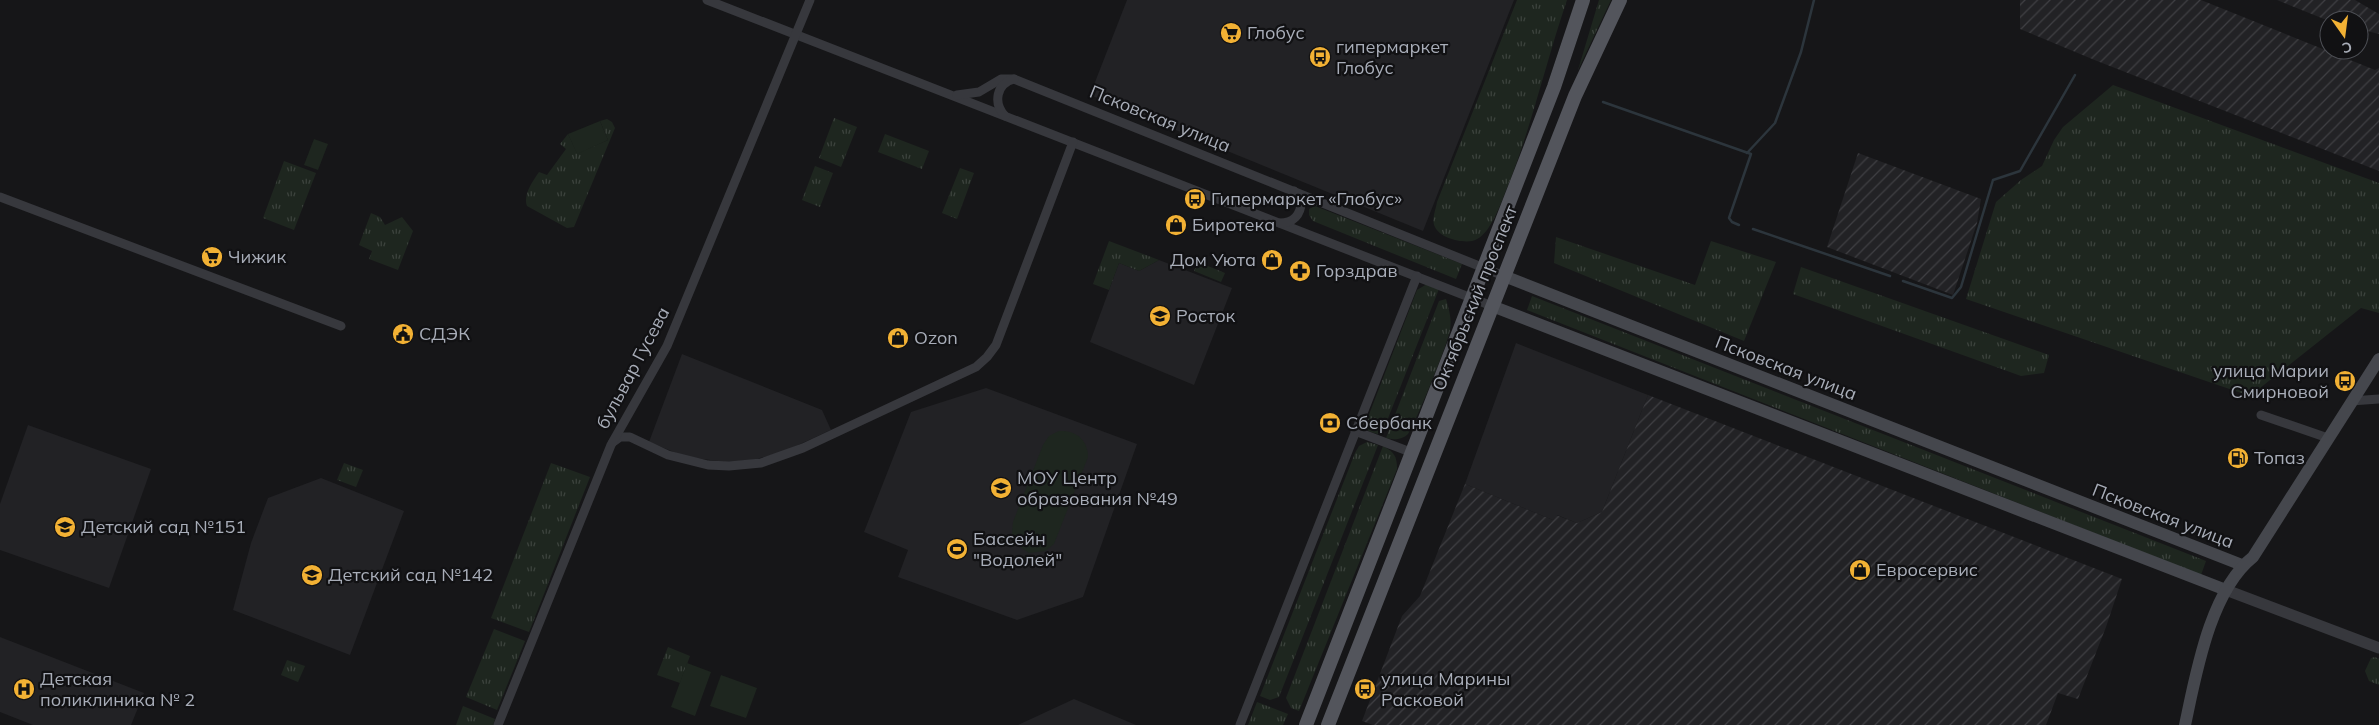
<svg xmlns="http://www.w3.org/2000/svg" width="2379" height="725" viewBox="0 0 2379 725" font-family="Mulish,sans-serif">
	<defs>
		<pattern id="industrial-furrows" width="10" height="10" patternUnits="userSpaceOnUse" patternTransform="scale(1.25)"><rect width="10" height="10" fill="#222225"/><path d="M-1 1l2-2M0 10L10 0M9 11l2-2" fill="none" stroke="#3f3f43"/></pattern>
		<pattern id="grass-tufts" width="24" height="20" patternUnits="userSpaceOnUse" patternTransform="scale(1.25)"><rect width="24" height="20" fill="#1e261f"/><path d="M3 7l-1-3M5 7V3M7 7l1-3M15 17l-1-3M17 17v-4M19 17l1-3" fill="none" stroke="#3c433d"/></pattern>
	</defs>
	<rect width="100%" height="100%" fill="#161618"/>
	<g fill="#222225">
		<path d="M1127,0H1514L1423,231L1090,95Z"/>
		<path d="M1159,260L1232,288L1194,385L1090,342L1119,263L1139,271Z"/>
		<path d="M1516,343L1648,395L1602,512L1577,523L1557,515L1553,520L1465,484Z"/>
		<path d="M682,354L822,410L831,430L783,452L752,460L726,462L686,457L649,442Z"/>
		<path d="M986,388L1137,444L1083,597L1017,620L898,577L908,550L864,532L911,412Z"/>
		<path d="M28,425L151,469L109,588L0,550V504Z"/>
		<path d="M321,478L404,511L350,655L233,610L251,543L268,498Z"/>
		<path d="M0,637L144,693L131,725H33L0,712Z"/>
		<path d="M1074,699L1136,725H1018Z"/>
	</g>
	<g fill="url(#industrial-furrows)">
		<path d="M2020,0H2201L2375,70L2379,68V171L2097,61L2020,29Z"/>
		<path d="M2277,0H2355L2379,14V34L2359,29V20L2329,21Z"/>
		<path d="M1858,153L1981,199L1977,223L1953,295L1827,247Z"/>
		<path d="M1648,395L2122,579L2106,627L2078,699L2058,693L2046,725H1373L1362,721L1402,616L1420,596L1465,484L1553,520L1556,515L1577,523L1602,512Z"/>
	</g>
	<g fill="url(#grass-tufts)">
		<path d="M1517,0H1567C1547,59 1533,120 1511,178C1504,194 1499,212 1489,227C1486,232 1479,240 1472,241C1461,243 1440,238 1435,227C1431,220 1436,209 1437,202Z"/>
		<path d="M1599,0H1611L1578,70Z"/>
		<path d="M2113,85L2379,183V313L2361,308L2250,396L1966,299L1996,202L2021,180L2042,166L2054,140L2063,127Z"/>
		<path d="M834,118L857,127L841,167L819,158Z"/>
		<path d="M607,119L612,122L615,128L574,227L567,228L527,206C523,194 533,181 539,172L547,175L566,149L560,144L568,134L577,153L608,140L600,121Z"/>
		<path d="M885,134L929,151L922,169L878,152Z"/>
		<path d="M284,161L316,173L294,230L263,218Z"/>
		<path d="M815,166L833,173L820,207L802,200Z"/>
		<path d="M960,168L974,173L957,219L942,213Z"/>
		<path d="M1315,206L1462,264L1456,279L1313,221L1309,215V209Z"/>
		<path d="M371,213L380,217L385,225L402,217L413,231L398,270L369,259L372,251L359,245Z"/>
		<path d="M1556,237L1695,285L1711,241L1776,262L1744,341L1554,263Z"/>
		<path d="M1109,241L1159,260L1139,271L1119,263L1109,290L1093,284Z"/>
		<path d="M1198,262L1225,273L1221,282L1194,271Z"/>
		<path d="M1801,267L2049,355L2044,373L2021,376L1793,294Z"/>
		<path d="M1427,284L1439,289L1383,431L1378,434C1373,433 1365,431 1365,425L1417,290Z"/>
		<path d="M1532,296L2206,561L2201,575L1527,310Z"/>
		<path d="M1446,299C1449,310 1452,319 1450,330C1448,343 1415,425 1408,434C1402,440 1393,440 1386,438L1439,301Z"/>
		<path d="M1367,442L1378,445L1279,697L1270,700L1260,696L1355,453L1359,446Z"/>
		<path d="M1383,446C1394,452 1397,456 1397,469L1299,711L1291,708L1286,698Z"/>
		<path d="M344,463L363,470L356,487L337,480Z"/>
		<path d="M551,463L590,477L529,632L491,618Z"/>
		<path d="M494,629L525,641L497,710L466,697Z"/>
		<path d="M668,647L690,656L680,683L657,675Z"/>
		<path d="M2375,657L2379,659V685L2369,681L2365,671L2371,658Z"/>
		<path d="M287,660L305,666L298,682L281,675Z"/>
		<path d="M1257,702L1288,714L1283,725H1248Z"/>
		<path d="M463,706L495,719L493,725H456Z"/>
	</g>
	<g fill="#1e261f">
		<path d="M600,121L608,140L577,154L568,134Z"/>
		<path d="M314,139L328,144L318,170L304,165Z"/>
		<path d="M1059,431C1076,430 1088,440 1088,457L1054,544L1045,551L1029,553L1016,544L1012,533L1013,522L1043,445L1049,436Z"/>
		<path d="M687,663L711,672L695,716L671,707Z"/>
		<path d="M721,675L757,688L746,718L710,706Z"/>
	</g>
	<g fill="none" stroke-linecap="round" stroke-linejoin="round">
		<g stroke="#2c353c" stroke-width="2.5">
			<path d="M1603,102L1751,154L1729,218L1732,222L1739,225"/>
			<path d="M1747,153L1775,123L1801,52L1814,0"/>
			<path d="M1753,229L1890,276"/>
			<path d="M1903,281L1952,298L1961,287L1993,180L2020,171L2075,75"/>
		</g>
		<g stroke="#37383d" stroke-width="9">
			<path d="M707,0L1492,306"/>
			<path d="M957,95L979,92L1001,79H1014L1504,276"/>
			<path d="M1005,116C993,103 996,84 1014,79"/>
			<path d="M0,197L341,326"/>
			<path d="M1280,223C1293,223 1301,215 1301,202L1294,191"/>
			<path d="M2351,401L2379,399"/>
			<path d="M2261,415L2328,438"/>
			<path d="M1355,431L1413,453"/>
			<path d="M613,442L620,437H630L668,455L708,465L729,466L761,463L803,448L976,367L987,357L996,345L1073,142"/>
			<path d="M498,725L611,445L667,346L810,0"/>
			<path d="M1240,725L1417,276"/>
		</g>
		<path stroke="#37383d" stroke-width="11" d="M2226,590L2379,648"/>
		<g stroke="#45474d" stroke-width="12">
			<path d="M1504,276L2242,565"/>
			<path d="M1492,306L2226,590"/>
			<path d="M2185,725C2196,674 2210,591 2253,557L2379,359"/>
		</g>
		<g stroke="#53555c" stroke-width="14">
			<path d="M1306,725L1554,87L1583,0"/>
			<path d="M1328,725L1575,96L1620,0"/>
		</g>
	</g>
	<defs>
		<g id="supermarket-disc" transform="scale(1.125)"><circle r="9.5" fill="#f2b134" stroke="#111113"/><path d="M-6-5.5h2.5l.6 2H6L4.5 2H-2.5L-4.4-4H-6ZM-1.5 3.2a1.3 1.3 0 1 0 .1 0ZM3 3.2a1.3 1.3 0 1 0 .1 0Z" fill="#111"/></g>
		<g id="bus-disc" transform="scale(1.125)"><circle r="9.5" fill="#f2b134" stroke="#111113"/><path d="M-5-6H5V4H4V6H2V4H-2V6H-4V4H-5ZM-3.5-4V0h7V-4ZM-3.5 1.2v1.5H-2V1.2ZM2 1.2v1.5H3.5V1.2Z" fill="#111"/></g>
		<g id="shop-disc" transform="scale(1.125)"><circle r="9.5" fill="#f2b134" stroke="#111113"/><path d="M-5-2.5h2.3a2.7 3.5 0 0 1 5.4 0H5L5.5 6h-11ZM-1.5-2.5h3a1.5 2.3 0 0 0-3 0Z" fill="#111"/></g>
		<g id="pharmacy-disc" transform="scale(1.125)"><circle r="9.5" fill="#f2b134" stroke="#111113"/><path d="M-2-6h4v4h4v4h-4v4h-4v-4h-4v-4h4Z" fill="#111"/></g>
		<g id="school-disc" transform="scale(1.125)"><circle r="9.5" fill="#f2b134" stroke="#111113"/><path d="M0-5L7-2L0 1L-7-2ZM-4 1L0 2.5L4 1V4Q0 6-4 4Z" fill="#111"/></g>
		<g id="civic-disc" transform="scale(1.125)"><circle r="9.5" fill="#f2b134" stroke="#111113"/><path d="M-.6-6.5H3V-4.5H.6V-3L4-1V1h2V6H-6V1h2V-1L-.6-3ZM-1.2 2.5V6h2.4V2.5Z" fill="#111"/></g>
		<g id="bank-disc" transform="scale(1.125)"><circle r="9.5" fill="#f2b134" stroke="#111113"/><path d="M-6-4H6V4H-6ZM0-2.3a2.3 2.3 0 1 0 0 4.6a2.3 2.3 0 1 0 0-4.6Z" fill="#111"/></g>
		<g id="fuel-disc" transform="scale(1.125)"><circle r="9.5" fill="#f2b134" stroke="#111113"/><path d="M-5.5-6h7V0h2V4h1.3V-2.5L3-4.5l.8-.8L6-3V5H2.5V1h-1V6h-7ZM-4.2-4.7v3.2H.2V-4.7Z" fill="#111"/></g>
		<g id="stadium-disc" transform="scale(1.125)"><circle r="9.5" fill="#f2b134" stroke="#111113"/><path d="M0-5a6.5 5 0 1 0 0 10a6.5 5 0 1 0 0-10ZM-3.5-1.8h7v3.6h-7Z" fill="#111"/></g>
		<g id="hospital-disc" transform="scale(1.125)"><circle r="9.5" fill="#f2b134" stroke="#111113"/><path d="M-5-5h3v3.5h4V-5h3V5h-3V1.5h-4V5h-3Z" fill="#111"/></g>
	</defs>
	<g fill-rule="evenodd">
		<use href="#supermarket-disc" x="1231" y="33"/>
		<use href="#bus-disc" x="1320" y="57"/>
		<use href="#bus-disc" x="1195" y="199"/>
		<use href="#shop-disc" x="1176" y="225"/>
		<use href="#supermarket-disc" x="212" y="257"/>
		<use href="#shop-disc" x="1272" y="260"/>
		<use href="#pharmacy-disc" x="1300" y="271"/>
		<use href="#school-disc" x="1160" y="316"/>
		<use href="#civic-disc" x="403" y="334"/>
		<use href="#shop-disc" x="898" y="338"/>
		<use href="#bus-disc" x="2345" y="381"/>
		<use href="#bank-disc" x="1330" y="423"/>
		<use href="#fuel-disc" x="2238" y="458"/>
		<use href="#school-disc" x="1001" y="488"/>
		<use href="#school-disc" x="65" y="527"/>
		<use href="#stadium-disc" x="957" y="549"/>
		<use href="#shop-disc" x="1860" y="570"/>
		<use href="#school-disc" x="312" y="575"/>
		<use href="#hospital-disc" x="24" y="689"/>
		<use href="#bus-disc" x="1365" y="689"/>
	</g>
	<g text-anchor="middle" stroke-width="4.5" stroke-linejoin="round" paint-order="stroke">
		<g font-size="18" fill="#a8adb8" stroke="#111113" text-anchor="start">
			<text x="1247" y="39">Глобус</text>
			<text x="1336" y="53">гипермаркет<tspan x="1336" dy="21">Глобус</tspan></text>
			<text x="1211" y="205">Гипермаркет «Глобус»</text>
			<text x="1192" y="231">Биротека</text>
			<text x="228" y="263">Чижик</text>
			<text x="1256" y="266" text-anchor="end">Дом Уюта</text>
			<text x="1316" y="277">Горздрав</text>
			<text x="1176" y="322">Росток</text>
			<text x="419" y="340">СДЭК</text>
			<text x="914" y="344">Ozon</text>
			<text x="2329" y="377" text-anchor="end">улица Марии<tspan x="2329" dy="21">Смирновой</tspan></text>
			<text x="1346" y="429">Сбербанк</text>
			<text x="2254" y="464">Топаз</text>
			<text x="1017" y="484">МОУ Центр<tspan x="1017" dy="21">образования №49</tspan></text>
			<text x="81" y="533">Детский сад №151</text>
			<text x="973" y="545">Бассейн<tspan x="973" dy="21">"Водолей"</tspan></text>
			<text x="1876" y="576">Евросервис</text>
			<text x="328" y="581">Детский сад №142</text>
			<text x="40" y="685">Детская<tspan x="40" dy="21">поликлиника № 2</tspan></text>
			<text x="1381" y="685">улица Марины<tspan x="1381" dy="21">Расковой</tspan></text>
		</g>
		<g font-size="18" fill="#a8adb8" stroke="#111113">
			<text transform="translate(1160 119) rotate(22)" y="6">Псковская улица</text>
			<text transform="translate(1475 298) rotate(-68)" y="6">Октябрьский проспект</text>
			<text transform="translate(633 368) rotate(-62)" y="6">бульвар Гусева</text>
			<text transform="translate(1786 368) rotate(21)" y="6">Псковская улица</text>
			<text transform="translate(2163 516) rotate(21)" y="6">Псковская улица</text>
		</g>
	</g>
	<g transform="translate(2344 35) rotate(166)"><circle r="24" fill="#111113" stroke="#4d4f55"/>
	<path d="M0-4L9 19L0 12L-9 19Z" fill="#f2b134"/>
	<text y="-8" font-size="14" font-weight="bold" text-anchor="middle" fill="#a8adb8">С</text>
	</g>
</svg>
